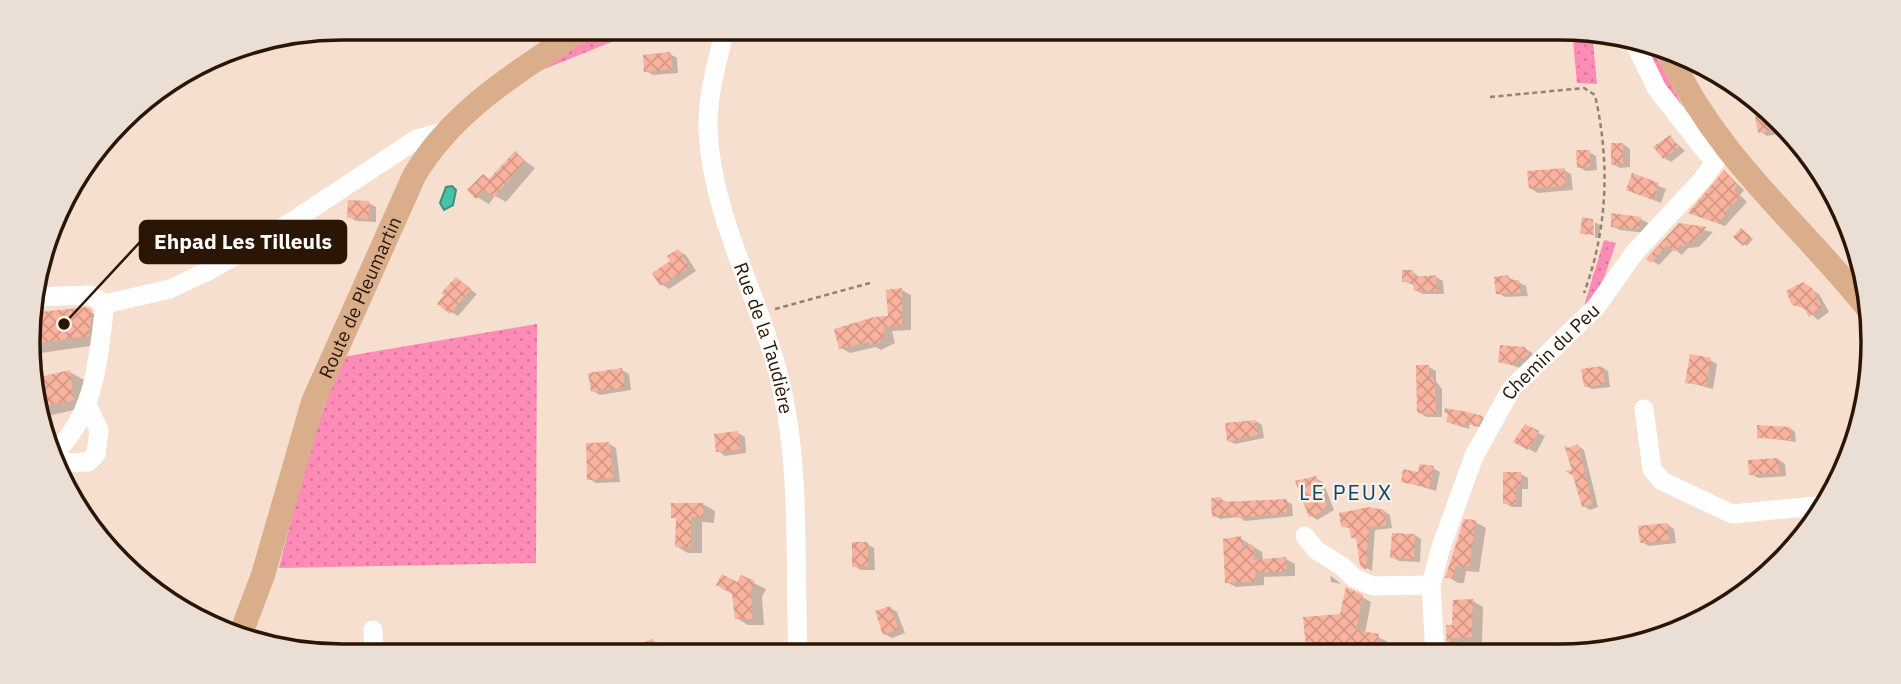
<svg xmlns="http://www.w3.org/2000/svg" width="1901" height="684" viewBox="0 0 1901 684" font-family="'IBM Plex Sans',sans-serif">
	<defs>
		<pattern id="grass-dots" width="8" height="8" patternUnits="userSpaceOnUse" patternTransform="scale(1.75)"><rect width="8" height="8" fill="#fc8cb6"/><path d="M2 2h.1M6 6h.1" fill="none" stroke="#d8789b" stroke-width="1.8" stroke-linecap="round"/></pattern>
		<pattern id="building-cross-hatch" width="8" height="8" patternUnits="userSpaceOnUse" patternTransform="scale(1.75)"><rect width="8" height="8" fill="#f8b29d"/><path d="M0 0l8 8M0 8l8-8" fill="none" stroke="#d59886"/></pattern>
	</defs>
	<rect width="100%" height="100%" fill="#f7dfcf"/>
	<g fill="url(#grass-dots)">
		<path d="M604,28H646L542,70Z"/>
		<path d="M1572,30L1592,32L1597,84L1577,83Z"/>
		<path d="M1640,39L1650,44L1687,115L1681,116Z"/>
		<path d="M1604,240L1616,243L1604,278L1588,306H1584Z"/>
		<path d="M537,324L536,563L279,568L308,453L342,357Z"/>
	</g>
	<path fill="#45c3aa" stroke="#3d8f79" stroke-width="2" d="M452,186L456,190L453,205L444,210L440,203L446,187Z"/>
	<g fill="#0003">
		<path d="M670,54L677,58L678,73L653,75L646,71Z"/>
		<path d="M1770,116L1785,133L1767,136L1760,131L1757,117Z"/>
		<path d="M1670,137L1685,151L1671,162L1664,158Z"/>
		<path d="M1623,144L1630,149V167L1620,168L1612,164V145Z"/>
		<path d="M1589,152L1596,156L1597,170L1586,171L1579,167Z"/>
		<path d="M515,154L535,168L506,202L495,196L489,204L477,197Z"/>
		<path d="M1564,170L1571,174L1573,190L1538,193L1530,188Z"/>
		<path d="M1725,172L1744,190L1740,195L1747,202L1725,226L1697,216Z"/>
		<path d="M1633,176L1666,189L1661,203L1628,190Z"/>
		<path d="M369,203L376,207V222L356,221L349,217Z"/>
		<path d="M1612,215L1641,219L1648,223L1646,233L1620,230L1612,226Z"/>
		<path d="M1595,222L1600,225V238H1595Z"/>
		<path d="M1680,225L1713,232L1699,247L1688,248L1682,255L1674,249L1659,265L1652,261Z"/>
		<path d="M1744,232L1753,239L1747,246L1744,244Z"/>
		<path d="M678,251L686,255L696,271L669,289L661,284Z"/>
		<path d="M1412,271L1420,278L1436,277L1443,281L1444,294H1423L1415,290V286L1404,281Z"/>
		<path d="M1508,277L1526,286L1528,296L1505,297L1498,293Z"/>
		<path d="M463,284L477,294L458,316L451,312L446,295Z"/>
		<path d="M1803,284L1819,294L1829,312L1818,320L1807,310L1794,304Z"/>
		<path d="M902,290L911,295V330L892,331L895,343L881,350L876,347L850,353L841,348L890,317L888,291Z"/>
		<path d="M86,309L106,321L104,344L34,354L32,315Z"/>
		<path d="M1524,348L1532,353L1535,359L1520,368L1500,361Z"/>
		<path d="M1710,360L1717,364L1713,389L1687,382Z"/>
		<path d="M1429,367L1436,371V381L1442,389V417H1426L1419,412Z"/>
		<path d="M1602,367L1608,371L1610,387L1592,389L1586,386Z"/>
		<path d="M622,370L629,374L631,390L600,395L593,391Z"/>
		<path d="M70,372L84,380L88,407L38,418L36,378Z"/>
		<path d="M1482,417L1487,420L1482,429L1470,423L1469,429L1448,422Z"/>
		<path d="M1256,421L1262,425L1264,438L1235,444L1229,441Z"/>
		<path d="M1525,427L1545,436L1536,453L1516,441Z"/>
		<path d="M1790,428L1795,432L1796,442L1759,437Z"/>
		<path d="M738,433L745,437L746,453L725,456L718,451Z"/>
		<path d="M608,443L616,448L620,482L596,483L589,479Z"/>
		<path d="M1578,446L1584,450L1598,507L1590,510L1583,506L1574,471Z"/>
		<path d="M1778,459L1785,464L1786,476L1758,478L1751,474Z"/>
		<path d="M1433,468L1440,472L1436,491L1403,481Z"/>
		<path d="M1521,474L1528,478V489H1522V507H1512L1505,503Z"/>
		<path d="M1315,478L1323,482L1334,510L1317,520L1310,515Z"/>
		<path d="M1221,499L1227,502L1286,501L1292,504L1293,516L1245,521L1239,517L1220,519L1214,515Z"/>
		<path d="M703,504L715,511L714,523L702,522V553H688L676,546L677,519L672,516Z"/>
		<path d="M1384,511L1390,515L1392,528L1375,530L1372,571L1361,565L1358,540L1352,537L1351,529L1342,526Z"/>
		<path d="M1475,522L1486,528L1479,572L1466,571L1464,583H1458L1448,577Z"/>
		<path d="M1667,524L1674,529L1676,543L1649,546L1642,542Z"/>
		<path d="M1800,525H1810L1802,534Z"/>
		<path d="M1415,535L1421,539L1420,562L1399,561L1392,557Z"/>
		<path d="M1240,538L1262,552L1263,561L1286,559L1295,564V576L1264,577V585L1236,587L1226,582Z"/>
		<path d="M867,544L874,548L875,570H861L854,566Z"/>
		<path d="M1330,575L1331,576L1341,584L1331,582Z"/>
		<path d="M741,577L766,589L762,597L764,625H748L737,618V584Z"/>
		<path d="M1362,597L1371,602L1365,633L1387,641L1385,654L1349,650L1317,653L1307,647Z"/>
		<path d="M1473,601L1483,607L1482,642H1460L1461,654H1449L1447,627H1453Z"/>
		<path d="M889,607L897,612L905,633L892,638L885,634Z"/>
		<path d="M653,641L664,647L667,655H629L627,650Z"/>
		<path d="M1551,647H1562L1570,653H1551Z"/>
	</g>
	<g fill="url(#building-cross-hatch)">
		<path d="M670,52L672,69L644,72L643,55Z"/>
		<path d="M1767,114L1770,131L1758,133L1755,116Z"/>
		<path d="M1670,135L1679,147L1663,159L1653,147Z"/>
		<path d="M1611,143H1623V164L1611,165Z"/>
		<path d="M1576,150H1590V167L1577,168Z"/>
		<path d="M515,151L525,161L494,197L484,190L476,199L467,190L483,174L489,179Z"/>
		<path d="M1565,168L1566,186L1529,189L1527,171Z"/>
		<path d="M1724,170L1738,185L1734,190L1741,197L1726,210L1727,214L1717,223L1688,213Z"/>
		<path d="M1632,173L1659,183L1653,200L1626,190Z"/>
		<path d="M348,200L369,201V219L347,218Z"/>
		<path d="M1611,213L1641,217L1639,229L1611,227Z"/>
		<path d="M1582,217L1593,219L1594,235L1580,234Z"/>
		<path d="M1679,223L1707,227L1690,244L1687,241L1683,247L1681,244L1674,252L1667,245L1651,263L1646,259Z"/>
		<path d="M1741,228L1751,237L1743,246L1733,237Z"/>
		<path d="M678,249L690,267L660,286L652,273L670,261L667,256Z"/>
		<path d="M1402,270H1413L1414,277L1436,275L1437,291H1414L1413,283L1402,282Z"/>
		<path d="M1508,275L1509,280H1519L1521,293L1496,294L1494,277Z"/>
		<path d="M456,277L471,289L450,314L437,304L444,295L441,293Z"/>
		<path d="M1803,282L1812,288L1822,307L1809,317L1804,308L1792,305L1786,291Z"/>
		<path d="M902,288V325L884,327L886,338L879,339L880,343L870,345L869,342L839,349L834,329L874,317L888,316L886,290Z"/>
		<path d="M87,307L92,310L89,336L33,344L31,313Z"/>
		<path d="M1500,345L1525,347L1528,355L1511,365L1498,362Z"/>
		<path d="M1690,354L1711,358L1706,386L1685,383Z"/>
		<path d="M1416,365H1429V377H1433L1435,383L1436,414L1417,413Z"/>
		<path d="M1602,366L1605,384L1584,387L1581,369Z"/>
		<path d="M622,368L625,387L591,392L588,373Z"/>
		<path d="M70,370L74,400L38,407L36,378Z"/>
		<path d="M1445,408L1467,412L1483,416L1476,427L1465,422L1463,427L1446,422L1448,414L1444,412Z"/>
		<path d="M1256,420L1258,435L1227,442L1225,423Z"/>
		<path d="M1525,424L1539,431L1528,450L1513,442Z"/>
		<path d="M1757,425L1790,427L1791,440L1757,438Z"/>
		<path d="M738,431L740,450L716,452L714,434Z"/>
		<path d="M609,442L614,478L587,480L586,443Z"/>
		<path d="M1578,444L1592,504L1582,507L1573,476L1565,471L1572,470L1564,445L1568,448Z"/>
		<path d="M1778,458L1779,473L1749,475L1748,460Z"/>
		<path d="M1420,464L1434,466L1429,488L1401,482L1403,469L1418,472Z"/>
		<path d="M1503,472H1521V486H1516V504H1503Z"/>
		<path d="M1316,476L1327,506L1318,514L1309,517L1295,481Z"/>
		<path d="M1221,497L1222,502L1287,499V513L1237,518V514L1212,517L1211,498Z"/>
		<path d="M671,503H704L703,517H691V547H675L676,518H671Z"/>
		<path d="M1369,507L1384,510L1386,525L1369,527L1366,570L1360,566L1356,538H1351L1349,526L1341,527L1339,513Z"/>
		<path d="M1464,519L1476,520L1469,567L1455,566L1454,578H1445Z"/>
		<path d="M1667,523L1669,540L1640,543L1638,526Z"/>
		<path d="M1392,533L1415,534L1414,559L1390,558Z"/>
		<path d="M1241,536L1242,546L1253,545L1254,560L1286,557V571L1255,573L1256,581L1225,583L1223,539Z"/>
		<path d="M852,542H868V566L852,567Z"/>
		<path d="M722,574L737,582L741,575L755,581L751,590L753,619H735L732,594L716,585Z"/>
		<path d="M1346,587L1363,595L1356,630L1379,634L1376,652L1338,646L1306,648L1303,617L1340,614Z"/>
		<path d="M1473,599L1472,637L1450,638L1452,654H1447L1446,625H1452L1453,600Z"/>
		<path d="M890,606L899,629L883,635L875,611Z"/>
		<path d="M653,639L658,653L612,655V654Z"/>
	</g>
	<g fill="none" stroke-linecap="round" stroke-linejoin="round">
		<g stroke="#978070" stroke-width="2.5" stroke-dasharray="5 3.5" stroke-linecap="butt">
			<path d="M1490,97L1584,88L1595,95C1610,162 1608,228 1584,293"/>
			<path d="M775,309L870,283"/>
		</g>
		<g stroke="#fff" stroke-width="19">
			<path id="s1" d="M725,28C718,61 707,94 708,128C711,214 757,292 778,373C802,464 794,563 798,655"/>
			<path d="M1632,38L1657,89L1714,162"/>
			<path d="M32,297L90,295L105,304"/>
			<path d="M1644,409L1652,469L1662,481L1732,514L1826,505"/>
			<path d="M53,454C96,415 98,358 105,304L170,289L208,271L267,238L417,139L444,132"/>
			<path d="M57,463L88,462L96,454L99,430L87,405"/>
			<path d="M1305,536L1316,550L1343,567L1354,578L1373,586L1431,585"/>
			<path d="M373,630L374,656"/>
			<path id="s2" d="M1435,654L1431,585L1440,550L1474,456L1512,388L1596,307L1635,252L1702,180L1725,148"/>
		</g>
		<g stroke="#daae8b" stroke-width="24">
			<path d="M1668,52C1717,159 1799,222 1870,311"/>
			<path id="s3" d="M240,636L263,575L313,402L414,176C453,109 521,70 583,28"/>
		</g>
	</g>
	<g text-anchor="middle" stroke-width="5" stroke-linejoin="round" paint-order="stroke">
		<g font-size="19" fill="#2b1606" stroke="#fbefe7">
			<text dy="7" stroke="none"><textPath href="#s3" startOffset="360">Route de Pleumartin</textPath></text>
			<text dy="7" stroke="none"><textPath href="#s1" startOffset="320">Rue de la Taudière</textPath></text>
			<text dy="7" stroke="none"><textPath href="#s2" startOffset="336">Chemin du Peu</textPath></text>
		</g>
		<g font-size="21" letter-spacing="2" fill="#074868" stroke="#fbefe7">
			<text x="1346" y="500">LE PEUX</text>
		</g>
	</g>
	<path d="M0 0H1901V684H0ZM342 40H1559A302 302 0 0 1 1861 342V342A302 302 0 0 1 1559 644H342A302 302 0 0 1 40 342V342A302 302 0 0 1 342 40Z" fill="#eaded5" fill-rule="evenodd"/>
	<path fill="none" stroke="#2b1606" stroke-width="3.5" d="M342 40H1559A302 302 0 0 1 1861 342V342A302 302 0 0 1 1559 644H342A302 302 0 0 1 40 342V342A302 302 0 0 1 342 40Z"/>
	<path fill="none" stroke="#2b1606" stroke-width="2.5" d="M64 324L140 242"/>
	<circle fill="#2b1606" stroke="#fbefe7" stroke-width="2.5" cx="64" cy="324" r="7"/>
	<rect fill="#2b1606" stroke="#2b1606" stroke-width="2.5" x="140" y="221" width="206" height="42" rx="7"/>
	<g font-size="21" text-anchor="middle" font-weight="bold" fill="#fff">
		<text x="243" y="249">Ehpad Les Tilleuls</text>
	</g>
</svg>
